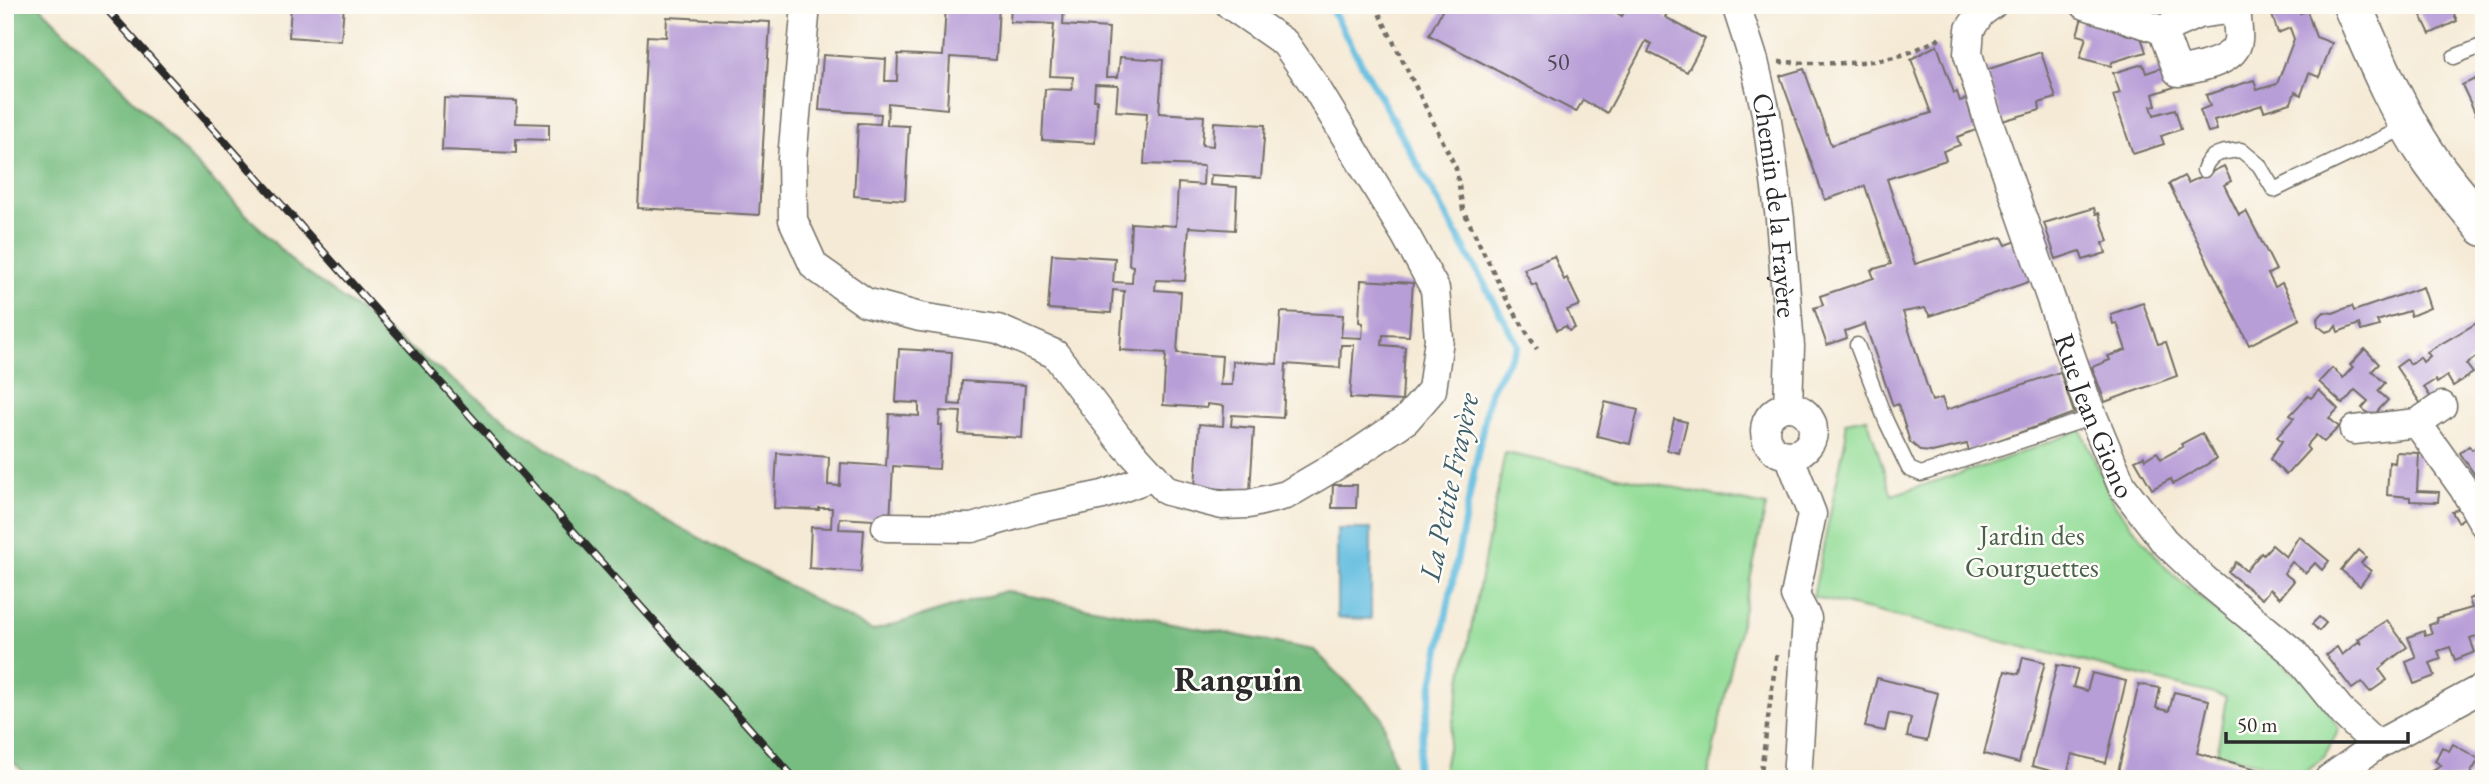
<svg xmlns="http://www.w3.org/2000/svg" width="2489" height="784" viewBox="0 0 2489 784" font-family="'EB Garamond',serif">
	<rect width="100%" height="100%" fill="#fdfcf7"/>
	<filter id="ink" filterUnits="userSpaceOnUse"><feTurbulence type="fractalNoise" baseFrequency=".0143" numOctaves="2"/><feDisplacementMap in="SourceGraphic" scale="14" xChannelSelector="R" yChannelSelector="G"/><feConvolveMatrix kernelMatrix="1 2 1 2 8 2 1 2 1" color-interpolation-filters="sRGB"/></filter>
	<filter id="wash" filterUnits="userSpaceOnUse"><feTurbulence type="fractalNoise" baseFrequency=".00686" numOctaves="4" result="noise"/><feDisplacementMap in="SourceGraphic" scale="28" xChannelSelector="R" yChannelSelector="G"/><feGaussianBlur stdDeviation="1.57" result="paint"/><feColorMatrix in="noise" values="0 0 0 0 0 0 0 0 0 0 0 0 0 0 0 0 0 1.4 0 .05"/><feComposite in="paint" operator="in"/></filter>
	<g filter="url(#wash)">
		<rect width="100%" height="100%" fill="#f5ead5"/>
		<g fill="#94dd98" stroke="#608462" stroke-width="2">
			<path d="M1867,418L1892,495L1996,462L2081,430L2115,505L2165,567L2216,611L2268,648L2290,671L2303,677L2314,688L2339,729L2325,756L2304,774L2217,753L2226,697L1943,627L1813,597L1846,436L1845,422Z"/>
			<path d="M1505,453L1766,506L1707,779H1442Z"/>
		</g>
		<path fill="#77bc80" stroke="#517456" stroke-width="2" d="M5,5H39L295,264L578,472L872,631L1005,591L1314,650L1382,717L1398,779H32L5,755Z"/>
		<path fill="#61bcdf" stroke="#467485" stroke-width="2" d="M1337,529H1371V619L1337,618Z"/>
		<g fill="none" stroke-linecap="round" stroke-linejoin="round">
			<path stroke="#61bcdf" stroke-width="7" d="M1329,5L1518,345L1490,391L1414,779"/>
		</g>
		<g id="blocks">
			<g fill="#b89ed7">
				<path d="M291,5H344L341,41L289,37Z"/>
				<path d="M946,5H999L996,60L950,57L947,109L888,103L887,125L909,126L905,200L854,196L858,123L880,124L881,114L819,110L823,55L886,59L885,81H897L898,54L943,56Z"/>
				<path d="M1011,5H1064L1063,25L1109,28L1106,77H1118L1120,57L1163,60L1159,113L1204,116L1202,145L1213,146L1214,122L1265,125L1261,178L1211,175L1210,185L1237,187L1235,230L1189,227L1185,281L1156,280L1155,290L1181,292L1177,353L1222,356L1220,385H1232L1233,361L1277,364L1281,312L1343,315L1341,337L1362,338L1363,323L1359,322L1361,280L1413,283L1409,336L1383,335L1382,345L1405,347L1402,401L1350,398L1354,345H1341L1340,368L1286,364L1283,418L1232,415L1231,426L1254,428L1250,491L1195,487L1199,424L1223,426L1224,406L1207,404V408L1163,405L1166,353L1120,350L1124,291L1113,290L1111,313L1048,309L1052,254L1115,258L1113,282L1132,283L1133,266L1129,265L1131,223L1176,226L1178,183L1203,185L1204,166L1144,164L1147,113L1116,111L1118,85L1095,84L1094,100H1097L1095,143L1042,140L1045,89L1072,90L1073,77L1050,76L1054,24L1010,22Z"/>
				<path d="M1445,5H1573L1579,9L1581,5H1615L1612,10L1622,16L1627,5H1662L1670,9L1665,17L1705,39L1687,72L1648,52L1652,44L1646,41L1607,113L1583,100L1576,112L1429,35Z"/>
				<path d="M2274,5H2298L2300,13L2307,11L2316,37L2332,43L2319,77L2309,73L2301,95L2295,92L2291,103L2264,111L2262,105L2214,120L2217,130L2208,132L2200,110L2210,106L2206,95L2254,80L2257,90L2277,84L2294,39L2290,28L2278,33L2270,9Z"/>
				<path d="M2420,5H2460L2452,9L2457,21L2430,34L2417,7Z"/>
				<path d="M2083,14L2122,26L2120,32L2128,35L2139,31L2146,52L2112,62L2111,66L2080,58L2086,37L2077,35Z"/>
				<path d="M667,17L770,22L759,215L638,208L647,36L666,37Z"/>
				<path d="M1937,45L1954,93L1957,92L1960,101L1966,99L1976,130L1957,137L1960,145L1943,151L1946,160L1887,179L1915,264L2002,237L2006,245L2017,241L2031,281L1930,316L1925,308L1903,312L1932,401L1942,398L1946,410L2060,372L2074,413L1969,451L1967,444L1932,452L1921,451L1910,442L1898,404L1893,406L1865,324L1845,331L1847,338L1827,345L1814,308L1823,305L1820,296L1874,278L1871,270L1891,264L1865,186L1825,200L1780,76L1804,69L1831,145L1931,113L1911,59Z"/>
				<path d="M2041,52L2056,98L2039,103L2040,110L2002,121L1986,70Z"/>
				<path d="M2143,64L2146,73L2167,66L2174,87L2153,94L2156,105L2151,106L2154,115L2175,109L2181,129L2161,136L2164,144L2133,154L2113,95L2120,93L2113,73Z"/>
				<path d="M2484,75V117L2482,112L2476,115L2462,85Z"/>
				<path d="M444,98L517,101L516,123L549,124V140L516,139V153L442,150Z"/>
				<path d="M2224,166L2231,181L2224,185L2239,215L2246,211L2276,270L2268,274L2275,287L2282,283L2300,319L2249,345L2169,184L2184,176L2188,183Z"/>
				<path d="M2094,208L2096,214L2099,213L2108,241L2103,243L2106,253L2083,260L2080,251L2056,259L2044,223Z"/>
				<path d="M1554,256L1564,280L1567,278L1580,305L1567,310L1575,328L1569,331L1566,326L1557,330L1536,284L1532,285L1524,269Z"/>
				<path d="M2423,287L2430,308L2411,316L2409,311L2377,321L2379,326L2361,331L2359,324L2338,332L2336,326L2333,330L2326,332L2318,326L2317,319L2324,312L2333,313L2352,306L2354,311Z"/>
				<path d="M2143,303L2158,344L2166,342L2177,376L2105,402L2092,367L2110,360L2108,356L2126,350L2117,323L2113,324L2111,314Z"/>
				<path d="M2477,323L2481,331L2484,329V368L2476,357L2466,364L2473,373L2453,386L2447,376L2437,383L2435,380L2424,387L2431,398L2421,404L2396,367L2407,359L2410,364L2420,357L2423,362L2430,356L2427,352Z"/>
				<path d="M899,349L952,352L949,404L961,405L962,381L1025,385L1022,438L959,434L961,412L940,411L939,425H942L939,469L893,466L890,521L840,518L839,529L864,530L861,572L809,568L811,527L831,528L832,508H819V510L774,508L777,453L829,457L828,485L840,486L841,463L886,466L889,414L919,416V403L896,402Z"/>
				<path d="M2365,349L2379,364L2372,371L2385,383L2378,391L2388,400L2372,417L2362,408L2368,401L2355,390L2343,404L2319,382L2332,368L2343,378L2353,367L2350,365Z"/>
				<path d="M2319,390L2338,409L2329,418L2339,427L2324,442L2316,435L2306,446L2309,450L2286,475L2270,459L2282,441L2277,437L2294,418L2290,415L2308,396L2311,398Z"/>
				<path d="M1605,402L1638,410L1630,444L1597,436Z"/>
				<path d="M1674,419L1687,422L1679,453L1667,450Z"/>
				<path d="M2202,433L2216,459L2173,484L2171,479L2152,489L2135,460L2144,456L2145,459L2157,452L2161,459L2183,447L2181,444Z"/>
				<path d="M2484,442V473L2477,478L2460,453L2469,446L2472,450Z"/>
				<path d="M2396,452L2419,453L2417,491L2439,492L2438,502L2410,501V497L2387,495L2389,462L2395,463Z"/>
				<path d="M1333,485H1357L1356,508H1332Z"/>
				<path d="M2459,508L2465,517L2458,522L2452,512Z"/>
				<path d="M2299,536L2329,561L2322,570L2315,563L2306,573L2292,562L2284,573L2294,581L2280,598L2270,589L2262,599L2228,572L2236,562L2246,571L2261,553L2263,555L2272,545L2286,557Z"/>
				<path d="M2358,550L2366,557L2361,563L2371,571L2360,586L2341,570Z"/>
				<path d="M2484,594V642L2481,635L2470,639L2475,652L2455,660L2450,647L2438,651L2441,659L2430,663L2435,676L2414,684L2406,662L2416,658L2408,637L2424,631L2425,635L2432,633L2429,625L2437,622L2436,618L2472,608L2469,599Z"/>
				<path d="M2319,617L2326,623L2319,631L2312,624Z"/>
				<path d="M2387,620L2407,647L2379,669L2387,680L2370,692L2362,682L2352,689L2326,655L2337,647L2342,655L2358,642L2362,644L2358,639Z"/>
				<path d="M2023,657L2045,662L2019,763L1984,754L2005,671L2019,674Z"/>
				<path d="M2057,665L2078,669L2073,687L2087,691L2092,673L2126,681L2106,763L2072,754L2067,775L2032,766Z"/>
				<path d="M1877,678L1938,693L1927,741L1907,737L1911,718L1889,713L1885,731L1865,727Z"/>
				<path d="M2139,684L2160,688L2156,708L2169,711L2174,692L2209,700L2197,753L2294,779H2157L2140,775L2139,779H2127L2117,776Z"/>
				<path d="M2453,744L2479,759L2467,779H2435L2431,771L2441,765L2435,761L2442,747L2449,751Z"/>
			</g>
		</g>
	</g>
	<g filter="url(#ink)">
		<use href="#blocks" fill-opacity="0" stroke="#726e66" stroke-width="2"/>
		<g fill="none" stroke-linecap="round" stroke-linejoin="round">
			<g stroke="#726e66" stroke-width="17">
				<g id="service">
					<path d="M2454,57L2484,45"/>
					<path d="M2204,170C2209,152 2224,152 2241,150L2259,165L2274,190L2408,126"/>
					<path d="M1857,345L1886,421L1909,469L1921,474L2093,417"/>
				</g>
			</g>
			<g stroke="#726e66" stroke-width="31">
				<g id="minor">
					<path d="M806,5L792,159L793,220L814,266L865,302L920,317L998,329L1055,354L1118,437L1167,491L1222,505L1249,504L1286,495L1354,455L1406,420L1432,390L1439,339L1435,289L1406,236L1315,86L1285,43L1230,5"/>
					<path id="s1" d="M1736,5L1754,61L1766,113L1780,219L1790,346L1788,407"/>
					<path id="s2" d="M1992,5L1981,13L1970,29L1968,54L1988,120L2087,402L2122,486L2164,541L2204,579L2294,653L2343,713L2377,745"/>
					<path d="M2085,5L2162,30L2198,14L2227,10L2237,17C2237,24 2239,33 2238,40C2235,63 2196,68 2178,72L2162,30"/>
					<circle cx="1789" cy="431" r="24"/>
					<path d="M2417,423L2442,406"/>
					<path d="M2354,430L2417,423L2464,489L2484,524"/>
					<path d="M1789,455L1812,514L1795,596L1807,618L1797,779"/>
					<path d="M886,527L972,528L1036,509L1103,495L1154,476"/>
					<path d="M2329,779L2377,745L2484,687"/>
				</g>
			</g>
			<g stroke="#726e66" stroke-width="41">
				<path id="secondary" d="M2352,5C2374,55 2396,109 2427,155C2444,181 2465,203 2484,227"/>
			</g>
			<g stroke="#726e66" stroke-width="4.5" stroke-dasharray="5 5" stroke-linecap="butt">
				<path d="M1375,5L1456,168L1463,210L1508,302L1537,349"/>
				<path d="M1779,62C1817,63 1856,66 1894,57C1912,53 1928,44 1944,36"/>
				<path d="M1760,779L1777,651"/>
			</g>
			<use href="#service" stroke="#fff" stroke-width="14"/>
			<use href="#minor" stroke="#fff" stroke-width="28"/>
			<use href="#secondary" stroke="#fff" stroke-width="38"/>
			<g stroke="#2b2b2b" stroke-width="8">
				<path id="rail" d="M103,5L795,779"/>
			</g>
			<use href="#rail" stroke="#fdfcf7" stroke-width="5" stroke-dasharray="16" stroke-linecap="butt"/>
		</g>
	</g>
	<g text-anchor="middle" stroke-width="5" stroke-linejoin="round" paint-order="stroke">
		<g font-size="24" fill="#4e4856">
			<text x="1558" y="70">50</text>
		</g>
		<g font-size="28" fill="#2b2b2b" stroke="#fdfcf7">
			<text dy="10" stroke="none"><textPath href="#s1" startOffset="205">Chemin de la Frayère</textPath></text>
			<text dy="10" stroke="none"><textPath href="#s2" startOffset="441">Rue Jean Giono</textPath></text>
		</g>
		<g font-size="28" fill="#4a604c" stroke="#fdfcf7">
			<text x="2032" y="545">Jardin des<tspan x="2032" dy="32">Gourguettes</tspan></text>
		</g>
		<g font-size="30" font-style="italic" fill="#3e5e6a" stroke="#fdfcf7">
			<text transform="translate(1449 487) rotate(-78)" y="10">La Petite Frayère</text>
		</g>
		<g font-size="35" font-weight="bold" fill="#2b2b2b" stroke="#fdfcf7">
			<text x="1238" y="691">Ranguin</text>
		</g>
	</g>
	<rect width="2489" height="784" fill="none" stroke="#fdfcf7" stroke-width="28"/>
	<path d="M2226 732v10h182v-10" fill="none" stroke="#2b2b2b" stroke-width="3.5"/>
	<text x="2237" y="732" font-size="21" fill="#2b2b2b" stroke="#fdfcf7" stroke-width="5" paint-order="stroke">50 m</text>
</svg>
